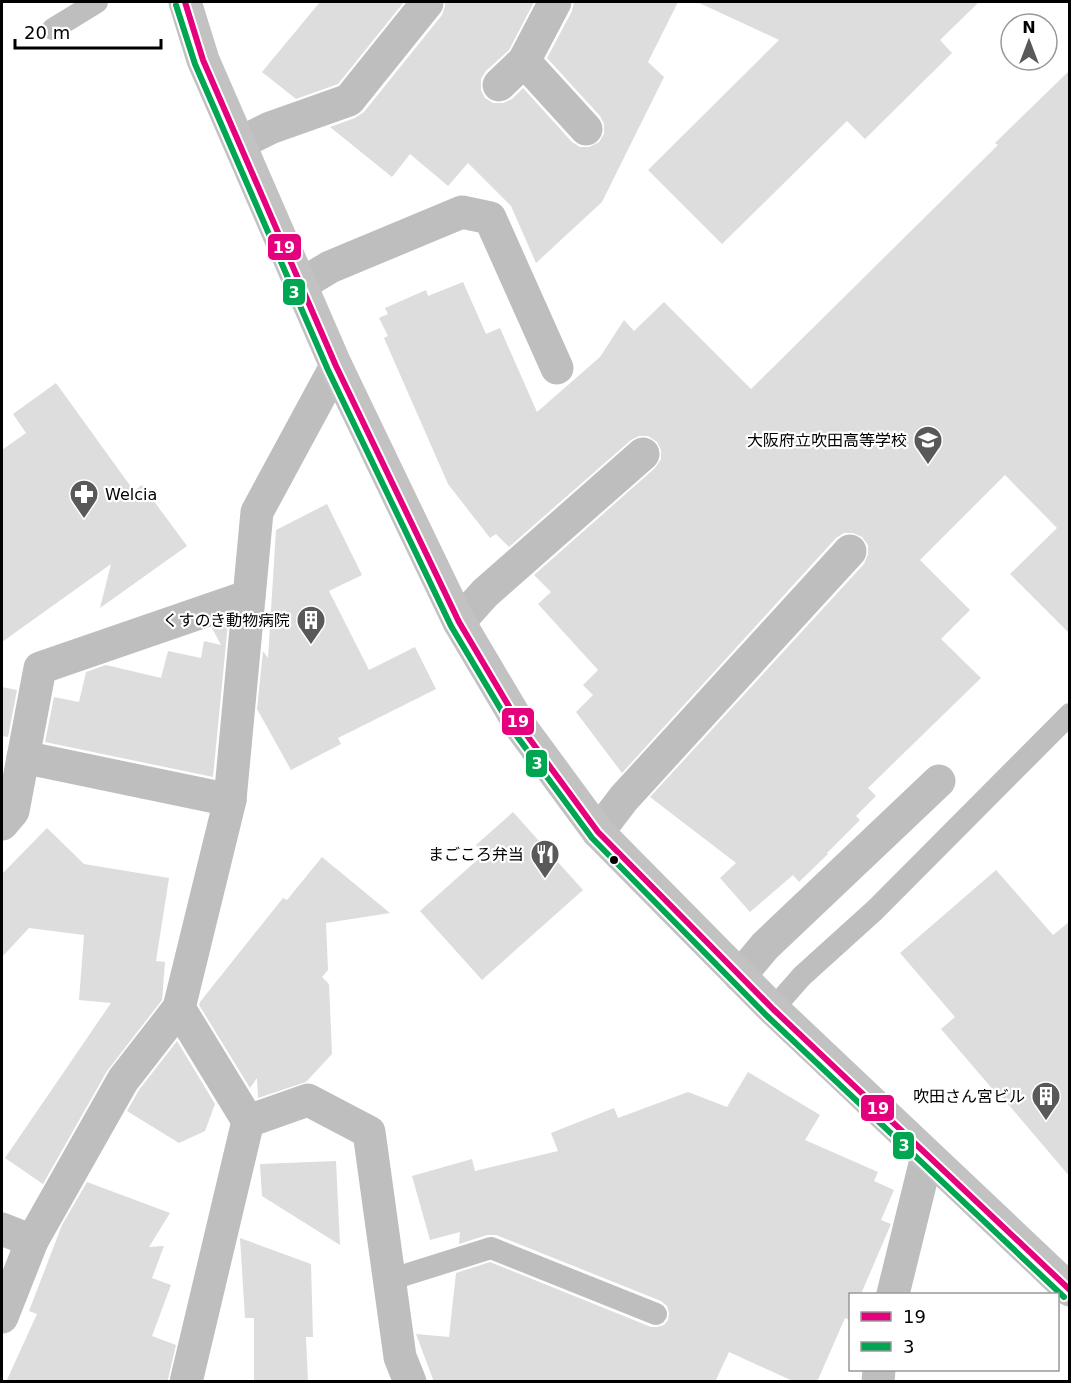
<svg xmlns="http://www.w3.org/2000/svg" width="1071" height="1383" viewBox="0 0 1071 1383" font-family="'DejaVu Sans','Noto Sans JP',sans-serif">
	<rect width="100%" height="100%" fill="#fff"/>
	<g fill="#ddd">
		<path d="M320,2H404L338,84L296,99L262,72Z"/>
		<path d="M445,2H534L509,50L486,71L481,79V90L485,98L493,103H503L512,99L523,88L572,142L580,147H589L599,142L604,134V124L600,116L547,58L572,11L574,2H678L648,62L664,77L602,202L536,263L511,206L468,163L448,186L410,154L392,177L330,127L355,118L364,112L442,15L445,6Z"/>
		<path d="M697,2H979L940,40L952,53L865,139L847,121L722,244L648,170L779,40Z"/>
		<path d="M1070,70V634L1010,574L1057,528L1005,475L920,560L970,610L941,639L981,678L868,788L876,796L856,816L860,820L827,853L828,854L799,882L793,875L750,912L720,878L736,863L650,797L864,564L868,554V545L862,537L853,533H844L836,538L622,773L576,712L593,695L583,685L598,670L538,604L551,592L534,575L655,468L661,459V450L657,442L648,436H639L631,440L509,547L496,534L490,538L448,484L384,338L388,336L379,318L388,314L385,308L426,290L428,296L463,282L486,334L500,328L537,412L600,357L624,320L634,331L664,302L751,389L998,145L995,143Z"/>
		<path d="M56,383L134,491L142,485L187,546L100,608L111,564L2,642V450L26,433L13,414Z"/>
		<path d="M327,504L362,575L329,591L369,670L415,647L436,689L338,738L341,744L291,770L257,709L263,651L268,658L276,530Z"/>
		<path d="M228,623L213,777L45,742L54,697L79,702L86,672L106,665L161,678L168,651L201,658L204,641L221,645L212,628Z"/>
		<path d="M2,687L17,690L8,737L2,736Z"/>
		<path d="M513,812L583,890L482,980L420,911L484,854L476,845Z"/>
		<path d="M47,828L84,864L169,878L156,961L165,962L162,1000L107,1071L43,1184L5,1158L111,1003L79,1000L84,935L29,928L2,957V874Z"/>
		<path d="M322,857L390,913L326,923L328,970L322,977L329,984L332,1054L306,1082L258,1098L257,1078L250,1088L199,1005L200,1002L283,898L287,900Z"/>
		<path d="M996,870L1053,935L1070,921V1177L997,1091L995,1092L941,1029L955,1017L900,953Z"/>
		<path d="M177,1041L215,1104L205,1131L179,1143L127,1111L139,1090Z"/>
		<path d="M748,1072L820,1115L805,1140L878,1172L874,1181L894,1190L881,1220L891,1224L861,1294H850V1320L845,1318L817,1382H795L729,1352L715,1382H434L416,1334L449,1337L456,1273L490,1262L651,1327H657L664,1325L668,1320L669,1313L667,1306L661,1301L496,1235H487L459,1244L460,1232L430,1240L412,1176L472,1159L475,1171L558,1151L551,1133L614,1108L618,1118L688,1092L727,1107Z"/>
		<path d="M336,1161L340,1245L262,1196L260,1164Z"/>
		<path d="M87,1182L170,1213L149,1247L164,1246L152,1278L171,1285L152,1336L176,1345L168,1379L167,1382H6L37,1314L29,1311L62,1225Z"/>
		<path d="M240,1238L311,1264L313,1337H306L308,1382H254V1318H245Z"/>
	</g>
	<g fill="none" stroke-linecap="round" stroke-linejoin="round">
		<g stroke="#bebebe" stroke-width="22">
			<path d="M53,29L97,2"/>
			<path d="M773,1009L802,976L875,910L1070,714"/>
			<path d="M389,1280L491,1248L656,1314"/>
		</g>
		<g stroke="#bebebe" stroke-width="33">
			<path d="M524,61L586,129"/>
			<path d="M499,85L524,61L555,2"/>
			<path d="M240,143L270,128L349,100L427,3"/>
			<path d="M300,285L330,267L462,212L490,218L557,368"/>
			<path d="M459,622L485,593L643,454"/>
			<path d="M23,757L230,800"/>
			<path d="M2,824L13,811L40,668L249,596"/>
			<path d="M598,832L624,798L850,551"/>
			<path d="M740,976L765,946L939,781"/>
			<path d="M179,1008L248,1121L186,1382"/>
			<path d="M248,1121L308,1100L369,1132L400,1357L410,1382"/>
			<path d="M2,1229L32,1241"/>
			<path d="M893,1294L927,1156"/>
			<path d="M2,1317L32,1241L123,1080L179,1008L230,800L257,512L336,366"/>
			<path d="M878,1382L879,1370"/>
		</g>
		<path stroke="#c2c2c2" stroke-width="33" d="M185,2L203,60L336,366L459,622L523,730L598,832L773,1009L1070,1290"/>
		<g stroke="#fff" stroke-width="10">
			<path id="bus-1" d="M185,2L203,60L336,366L459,622L523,730L598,832L773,1009L1070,1290"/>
		</g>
		<g stroke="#fff" stroke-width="10">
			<path id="bus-2" d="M176,5L195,64L328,370L451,626L516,735L592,838L767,1016L1064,1297"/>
		</g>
		<use href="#bus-1" stroke="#e5007d" stroke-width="6"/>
		<use href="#bus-2" stroke="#00a651" stroke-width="6"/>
	</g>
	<defs>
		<g id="school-pin" transform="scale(1.5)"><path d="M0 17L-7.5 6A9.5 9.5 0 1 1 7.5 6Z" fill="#595959" stroke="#fff"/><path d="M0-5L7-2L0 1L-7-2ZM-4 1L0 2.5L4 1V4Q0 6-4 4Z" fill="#fff"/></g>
		<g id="pharmacy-pin" transform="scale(1.5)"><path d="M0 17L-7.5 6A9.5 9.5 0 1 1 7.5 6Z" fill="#595959" stroke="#fff"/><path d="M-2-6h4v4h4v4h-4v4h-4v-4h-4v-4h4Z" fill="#fff"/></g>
		<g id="building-pin" transform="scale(1.5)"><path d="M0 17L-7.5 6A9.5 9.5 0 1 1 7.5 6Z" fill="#595959" stroke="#fff"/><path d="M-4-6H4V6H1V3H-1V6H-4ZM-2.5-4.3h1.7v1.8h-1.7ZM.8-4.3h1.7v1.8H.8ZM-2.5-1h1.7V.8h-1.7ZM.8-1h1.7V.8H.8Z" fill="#fff"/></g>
		<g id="restaurant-pin" transform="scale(1.5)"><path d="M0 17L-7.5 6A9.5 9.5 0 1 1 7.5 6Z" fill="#595959" stroke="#fff"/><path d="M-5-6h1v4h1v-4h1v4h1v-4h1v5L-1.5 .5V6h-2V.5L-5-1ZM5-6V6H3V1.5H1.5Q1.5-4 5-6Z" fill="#fff"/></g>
	</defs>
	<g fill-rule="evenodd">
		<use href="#school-pin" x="928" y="440"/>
		<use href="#pharmacy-pin" x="84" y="494"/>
		<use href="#building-pin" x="311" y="620"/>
		<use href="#restaurant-pin" x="545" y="854"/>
		<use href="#building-pin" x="1046" y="1096"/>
	</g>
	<circle fill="#000" stroke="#fff" stroke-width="2" cx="614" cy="860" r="5"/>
	<g text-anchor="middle" stroke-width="4.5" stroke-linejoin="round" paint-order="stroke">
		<g font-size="16" fill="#000" stroke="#fff" text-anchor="end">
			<text x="907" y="446">大阪府立吹田高等学校</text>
			<text x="105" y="500" text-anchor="start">Welcia</text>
			<text x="290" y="626">くすのき動物病院</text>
			<text x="524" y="860">まごころ弁当</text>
			<text x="1025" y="1102">吹田さん宮ビル</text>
		</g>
	</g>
	<g stroke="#fff" stroke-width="2">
		<rect x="267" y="233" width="35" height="28" rx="6" fill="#e5007d"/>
		<rect x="282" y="278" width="24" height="28" rx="6" fill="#00a651"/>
		<rect x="501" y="707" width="34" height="29" rx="6" fill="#e5007d"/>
		<rect x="525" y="749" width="23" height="29" rx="6" fill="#00a651"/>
		<rect x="860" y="1094" width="35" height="28" rx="6" fill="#e5007d"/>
		<rect x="892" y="1131" width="23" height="29" rx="6" fill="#00a651"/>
	</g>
	<g font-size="16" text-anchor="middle" font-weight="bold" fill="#fff">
		<text x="284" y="253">19</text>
		<text x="294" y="298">3</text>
		<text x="518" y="727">19</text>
		<text x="537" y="769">3</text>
		<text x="878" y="1114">19</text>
		<text x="904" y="1151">3</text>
	</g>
	<rect width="1071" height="1383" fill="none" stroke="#000000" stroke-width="6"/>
	<rect x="849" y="1293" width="210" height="78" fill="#ffffff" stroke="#999999" stroke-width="1.5"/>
	<rect x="861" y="1312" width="30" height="9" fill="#e5007d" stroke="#999999" stroke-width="1.5"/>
	<text x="903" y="1323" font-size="18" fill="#000000">19</text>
	<rect x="861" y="1342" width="30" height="9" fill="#00a651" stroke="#999999" stroke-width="1.5"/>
	<text x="903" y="1353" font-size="18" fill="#000000">3</text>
	<g transform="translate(1029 42)"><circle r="28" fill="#ffffff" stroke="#999999" stroke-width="1.5"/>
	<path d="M0-4.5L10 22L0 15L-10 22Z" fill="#595959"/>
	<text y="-9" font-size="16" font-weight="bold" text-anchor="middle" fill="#000000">N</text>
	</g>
	<path d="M15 39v9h146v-9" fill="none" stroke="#000000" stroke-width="3"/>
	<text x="24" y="39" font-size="18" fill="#000000" stroke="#ffffff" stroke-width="4.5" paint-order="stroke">20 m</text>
</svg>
